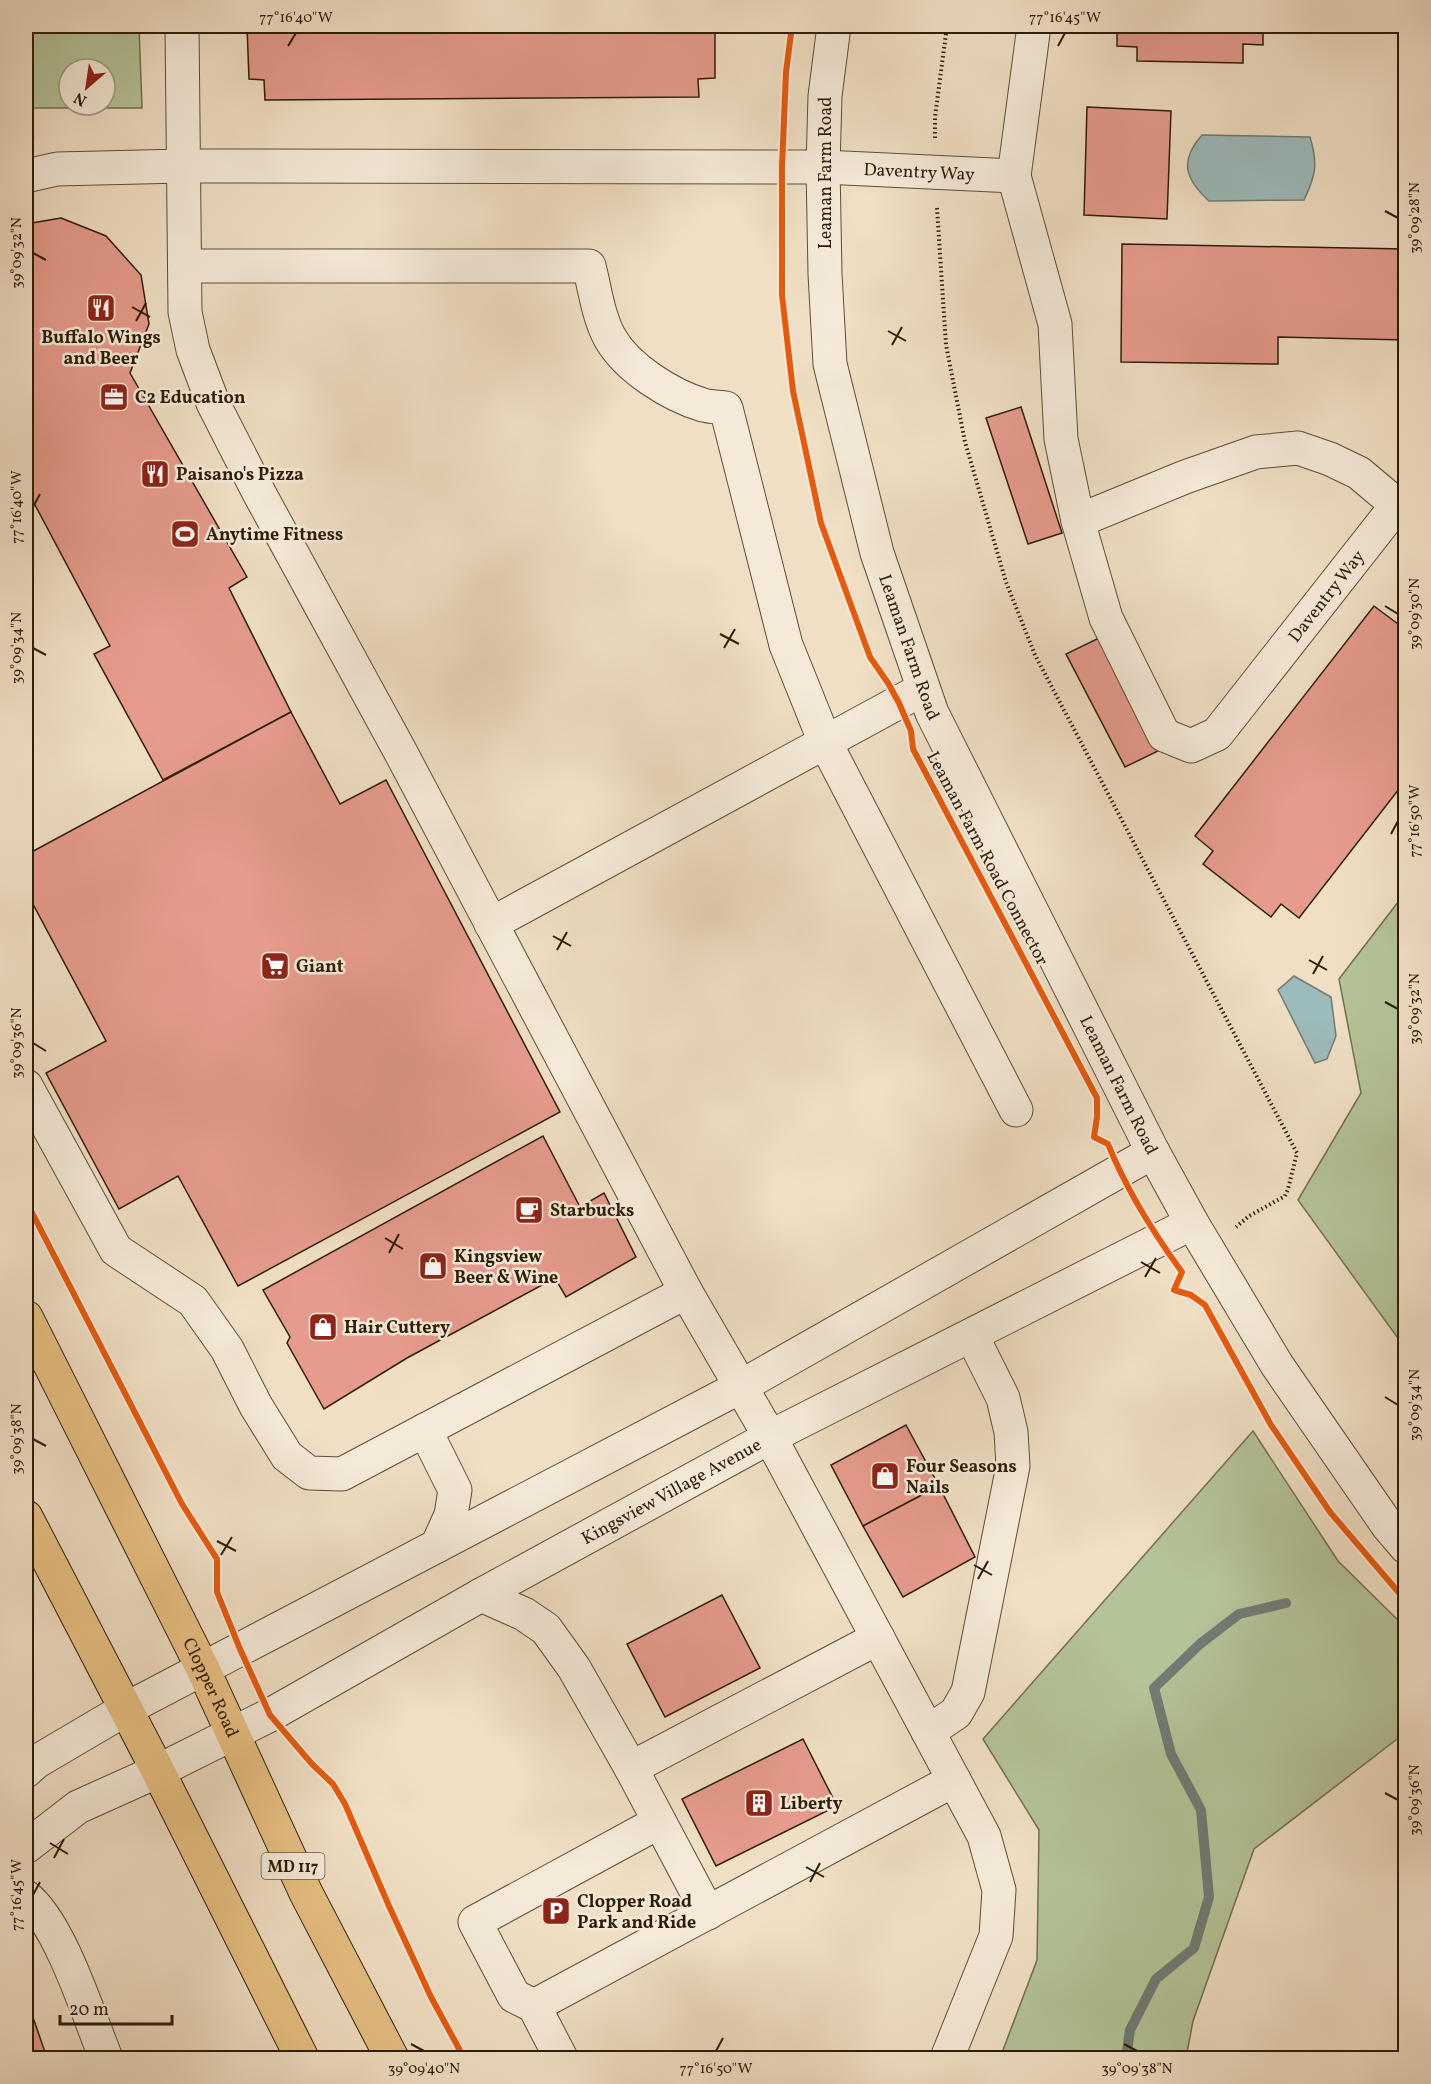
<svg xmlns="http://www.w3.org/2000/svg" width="1431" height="2084" viewBox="0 0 1431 2084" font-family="Vollkorn,serif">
	<rect width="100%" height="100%" fill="#f0dfc4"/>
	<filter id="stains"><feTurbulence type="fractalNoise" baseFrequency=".00333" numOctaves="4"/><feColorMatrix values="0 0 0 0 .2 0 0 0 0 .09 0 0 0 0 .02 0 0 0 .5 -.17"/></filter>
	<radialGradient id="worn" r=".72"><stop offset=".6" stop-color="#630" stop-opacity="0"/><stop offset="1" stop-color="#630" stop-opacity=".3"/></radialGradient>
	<g fill="#b4c398" stroke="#717050" stroke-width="1.5" fill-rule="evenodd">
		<path d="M26,26H139L142,108H26ZM69,69H105V105H69Z"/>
		<path d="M1405,893V1348L1298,1200L1361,1093L1339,979Z"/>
		<path d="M1253,1431L1338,1561L1405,1627V1733L1254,1849L1193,2021L1186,2058H1000L1037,1960L1039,1830L983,1739Z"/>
	</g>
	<g fill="#9cbbbc" stroke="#707c74" stroke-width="1.5">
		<path d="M1202,135L1310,137C1318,164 1316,175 1304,200L1209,201C1185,179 1179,161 1202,135Z"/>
		<path d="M1294,976L1331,997L1336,1036L1327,1059L1315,1063L1278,990Z"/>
	</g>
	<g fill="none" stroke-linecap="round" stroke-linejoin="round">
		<path stroke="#707c74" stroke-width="10" d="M1126,2058L1130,2030L1156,1979L1194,1948L1209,1897L1201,1810L1171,1754L1154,1688L1200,1644L1239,1614L1286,1603"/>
	</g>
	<g fill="#e69b8c" stroke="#2e1d07" stroke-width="1.5">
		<path d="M247,26H715V78L698,79L699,97L265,100L264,80L249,79Z"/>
		<path d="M1117,26H1263V45L1243,44V63L1137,61V47L1117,46Z"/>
		<path d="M1087,107L1171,111L1167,219L1084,215Z"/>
		<path d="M61,218L106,236L141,275L149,324L130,373L247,577L229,588L291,712L163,780L94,654L110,646L26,488V224Z"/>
		<path d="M1122,244L1406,249V340L1278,337V364L1121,362Z"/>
		<path d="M1021,407L1062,533L1028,544L986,418Z"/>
		<path d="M1374,606L1406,630V780L1299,918L1281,904L1271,917L1203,864L1213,851L1195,836Z"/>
		<path d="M1099,638L1158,751L1125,767L1066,654Z"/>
		<path d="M291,712L340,804L386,780L560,1112L238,1286L178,1176L119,1209L46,1073L106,1041L26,891V855Z"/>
		<path d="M543,1136L580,1207L604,1193L636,1257L566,1297L555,1278L407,1358L324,1409L287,1343L290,1337L263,1290Z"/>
		<path d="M906,1425L939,1486L863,1526L831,1465Z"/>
		<path d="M939,1486L975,1557L903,1597L863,1526Z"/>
		<path d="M722,1595L760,1668L665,1717L627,1644Z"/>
		<path d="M803,1739L837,1806L716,1866L682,1799Z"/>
		<path d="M26,1997L47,2058H26Z"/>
	</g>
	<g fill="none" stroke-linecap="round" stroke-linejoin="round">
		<g stroke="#5e4e36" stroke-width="35">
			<g id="minor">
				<path d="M182,26L185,312L193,350L213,403L258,491L400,751L686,1292L770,1437L984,1836L999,1890L996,1936L947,2058"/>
				<path id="s1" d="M834,26L825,96L823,167L825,274L830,364L877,553L932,713L1153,1152L1192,1223L1277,1365L1388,1526L1406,1547"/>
				<path d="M1034,26L1014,176L1055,324L1061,439L1078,521"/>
				<path id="s2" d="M26,176L57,169L183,166L823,167L1014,176"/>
				<path d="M185,266H589C595,289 598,316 610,338C627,368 670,395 703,405C710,407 719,407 726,408L786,645L825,742L1016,1110"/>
				<path d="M1298,448L1330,459L1359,473L1397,505L1217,734L1191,746L1164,735L1106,618L1078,521L1185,477L1256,452Z"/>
				<path d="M491,924L923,689"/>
				<path d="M26,1086L116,1250L193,1301L227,1349L256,1406L287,1456L309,1473L342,1474L686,1292"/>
				<path d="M425,1430L455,1490L451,1515L437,1546"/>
				<path d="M481,1595L524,1614L546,1629L574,1668L631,1768L708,1913"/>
				<path d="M928,1732L956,1713L968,1692L1013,1466L1011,1432L1003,1398L972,1336"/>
				<path d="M631,1768L878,1638"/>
				<path d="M26,1771L36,1762L126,1709L740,1387L1153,1152"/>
				<path id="s3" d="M26,1847L78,1807L158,1771L270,1715L481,1595L770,1437L1192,1223"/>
				<path d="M26,1897C60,1923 89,2017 106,2058"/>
				<path d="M534,2006L954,1780"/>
				<path d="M561,2058L534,2006L514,1996L475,1922L659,1822"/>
			</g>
		</g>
		<g stroke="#2e1d07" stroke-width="35">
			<g id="major">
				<path id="s4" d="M26,1317L203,1669L306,1893L392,2058"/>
				<path d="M26,1517L158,1771L302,2058"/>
			</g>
		</g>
		<g stroke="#2e1d07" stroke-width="4" stroke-dasharray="1.5 3" stroke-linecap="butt">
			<path d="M26,127L34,138"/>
			<path d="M935,138V117L947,26"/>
			<path d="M937,208L946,345L965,442L1006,582L1035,655L1297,1153L1288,1189L1285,1196L1249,1216L1236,1227"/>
		</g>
		<use href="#minor" stroke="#f5ead9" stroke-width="33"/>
		<use href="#major" stroke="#e8c082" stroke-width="33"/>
		<g stroke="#f5ead9" stroke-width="10">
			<g id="cycleway">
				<path d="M792,26L786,72L782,167V295L793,391L821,523L870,657L888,683L899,703L911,731L913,749L1097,1098V1117L1094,1137L1108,1144C1127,1191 1152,1231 1182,1272L1174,1290L1191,1295L1205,1305L1271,1425L1330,1512L1406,1601"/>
				<path d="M26,1201L182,1504L217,1559V1592L240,1649L270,1715L312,1764L333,1784L345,1804L389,1906L431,1997L464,2058"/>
			</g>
		</g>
		<use href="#cycleway" stroke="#e8590c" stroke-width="6"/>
	</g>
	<path fill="none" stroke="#2e1d07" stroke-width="2" d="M288,46L296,33M1058,46L1065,33M1385,211L1398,218M33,253L46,260M132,307L150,317M136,321L146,303M888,331L906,341M892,345L902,327M33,507L40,494M1385,606L1398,614M720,634L739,644M33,648L46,655M724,648L735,629M1391,834L1398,821M553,936L571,946M557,950L567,932M1309,960L1327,970M1313,974L1323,956M1385,1002L1398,1009M33,1043L46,1051M385,1238L403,1249M389,1253L399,1234M1141,1262L1160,1273M1145,1277L1156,1258M1385,1397L1398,1405M33,1439L46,1446M217,1541L236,1551M221,1555L232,1537M974,1565L992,1575M978,1579L988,1561M1385,1793L1398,1800M50,1843L68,1854M54,1858L64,1839M806,1867L824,1877M810,1882L820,1863M33,1895L40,1882M411,2044L424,2051M1124,2044L1137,2051M716,2051L723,2038"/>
	<defs>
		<g id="restaurant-square" transform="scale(1.5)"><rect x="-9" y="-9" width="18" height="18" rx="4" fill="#8f2418" stroke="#f5ead9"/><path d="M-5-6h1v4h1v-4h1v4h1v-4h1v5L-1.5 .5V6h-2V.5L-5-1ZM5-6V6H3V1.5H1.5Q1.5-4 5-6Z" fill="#fff"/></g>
		<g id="office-square" transform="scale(1.5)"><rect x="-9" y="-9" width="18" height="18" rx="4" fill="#8f2418" stroke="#f5ead9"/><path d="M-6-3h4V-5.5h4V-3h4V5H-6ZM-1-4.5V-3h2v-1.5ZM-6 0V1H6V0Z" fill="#fff"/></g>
		<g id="stadium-square" transform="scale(1.5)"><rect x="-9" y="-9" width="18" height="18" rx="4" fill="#8f2418" stroke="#f5ead9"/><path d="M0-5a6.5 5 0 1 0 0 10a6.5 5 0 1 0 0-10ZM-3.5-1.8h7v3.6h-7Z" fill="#fff"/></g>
		<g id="supermarket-square" transform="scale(1.5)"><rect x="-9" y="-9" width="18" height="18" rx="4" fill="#8f2418" stroke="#f5ead9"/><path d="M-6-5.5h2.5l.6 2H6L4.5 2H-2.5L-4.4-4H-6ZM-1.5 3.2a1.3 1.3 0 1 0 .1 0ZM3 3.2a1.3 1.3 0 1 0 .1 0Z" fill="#fff"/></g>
		<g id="cafe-square" transform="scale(1.5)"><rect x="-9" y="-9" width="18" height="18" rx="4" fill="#8f2418" stroke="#f5ead9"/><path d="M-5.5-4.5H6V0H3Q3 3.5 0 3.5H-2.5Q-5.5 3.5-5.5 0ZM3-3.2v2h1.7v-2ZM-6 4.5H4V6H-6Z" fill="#fff"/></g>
		<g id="shop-square" transform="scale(1.5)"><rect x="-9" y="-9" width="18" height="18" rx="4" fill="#8f2418" stroke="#f5ead9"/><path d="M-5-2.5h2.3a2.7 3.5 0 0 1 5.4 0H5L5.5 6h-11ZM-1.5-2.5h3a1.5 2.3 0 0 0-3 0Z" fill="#fff"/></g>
		<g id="building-square" transform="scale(1.5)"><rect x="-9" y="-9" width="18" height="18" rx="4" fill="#8f2418" stroke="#f5ead9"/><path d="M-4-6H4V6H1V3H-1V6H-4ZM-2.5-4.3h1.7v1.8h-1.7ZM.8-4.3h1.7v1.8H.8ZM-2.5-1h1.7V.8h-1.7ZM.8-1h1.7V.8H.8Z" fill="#fff"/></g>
		<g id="parking-square" transform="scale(1.5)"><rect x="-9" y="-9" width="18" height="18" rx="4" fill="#8f2418" stroke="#f5ead9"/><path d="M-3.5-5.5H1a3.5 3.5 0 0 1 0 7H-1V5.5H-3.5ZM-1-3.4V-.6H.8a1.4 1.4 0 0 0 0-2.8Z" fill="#fff"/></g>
	</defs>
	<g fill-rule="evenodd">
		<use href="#restaurant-square" x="101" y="308"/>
		<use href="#office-square" x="114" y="397"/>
		<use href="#restaurant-square" x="155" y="474"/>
		<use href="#stadium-square" x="185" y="534"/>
		<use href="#supermarket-square" x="275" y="966"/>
		<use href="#cafe-square" x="529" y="1210"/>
		<use href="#shop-square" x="433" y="1266"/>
		<use href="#shop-square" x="323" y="1327"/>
		<use href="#shop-square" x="885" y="1476"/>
		<use href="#building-square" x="759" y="1803"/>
		<use href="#parking-square" x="556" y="1911"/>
	</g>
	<g text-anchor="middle" stroke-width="5" stroke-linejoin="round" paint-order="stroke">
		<rect fill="#f5ead9" stroke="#6a5a46" stroke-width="1.5" x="261.5" y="1853" width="63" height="26" rx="4.5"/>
		<g font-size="16" font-weight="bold" fill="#2e1d07">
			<text x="293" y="1872">MD 117</text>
		</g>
		<g font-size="18" fill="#2e1d07" stroke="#f5ead9">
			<text dy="6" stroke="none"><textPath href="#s2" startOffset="894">Daventry Way</textPath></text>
			<text transform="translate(825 173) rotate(-90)" y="6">Leaman Farm Road</text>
			<text transform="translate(1326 596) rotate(-52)" y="6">Daventry Way</text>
			<text dy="6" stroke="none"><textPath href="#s1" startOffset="633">Leaman Farm Road</textPath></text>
			<text transform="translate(988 858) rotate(62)" y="6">Leaman Farm Road Connector</text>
			<text dy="6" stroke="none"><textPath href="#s1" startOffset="1119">Leaman Farm Road</textPath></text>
			<text dy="6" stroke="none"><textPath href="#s3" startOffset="738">Kingsview Village Avenue</textPath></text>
			<text dy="6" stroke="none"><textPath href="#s4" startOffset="414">Clopper Road</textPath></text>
		</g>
		<g font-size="18" font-weight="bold" fill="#2e1d07" stroke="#f5ead9" text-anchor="start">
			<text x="101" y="343" text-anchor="middle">Buffalo Wings<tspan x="101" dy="21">and Beer</tspan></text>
			<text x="135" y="403">C2 Education</text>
			<text x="176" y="480">Paisano's Pizza</text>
			<text x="206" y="540">Anytime Fitness</text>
			<text x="296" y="972">Giant</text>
			<text x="550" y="1216">Starbucks</text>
			<text x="454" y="1262">Kingsview<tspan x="454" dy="21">Beer &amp; Wine</tspan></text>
			<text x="344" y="1333">Hair Cuttery</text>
			<text x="906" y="1472">Four Seasons<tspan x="906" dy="21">Nails</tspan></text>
			<text x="780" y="1809">Liberty</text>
			<text x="577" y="1907">Clopper Road<tspan x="577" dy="21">Park and Ride</tspan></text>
		</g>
	</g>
	<rect width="1431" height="2084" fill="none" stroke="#f0dfc4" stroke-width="66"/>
	<g transform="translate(87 87) rotate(209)"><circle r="28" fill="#f5ead9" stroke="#a59885" stroke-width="1.5"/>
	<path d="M0-4.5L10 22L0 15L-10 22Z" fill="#8f2418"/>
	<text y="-9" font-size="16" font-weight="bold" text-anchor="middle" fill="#2e1d07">N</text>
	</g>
	<path d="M60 2015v9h112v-9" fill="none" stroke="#2e1d07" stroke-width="3"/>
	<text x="69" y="2015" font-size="18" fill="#2e1d07" stroke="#f5ead9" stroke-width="4.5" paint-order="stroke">20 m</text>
	<rect x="33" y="33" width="1365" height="2018" fill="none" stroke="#2e1d07" stroke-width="2"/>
	<g font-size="15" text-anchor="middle" fill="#2e1d07">
		<text x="296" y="22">77°16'40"W</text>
		<text x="1065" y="22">77°16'45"W</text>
		<text transform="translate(1414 218) rotate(-90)" y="5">39°09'28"N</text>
		<text transform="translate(16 253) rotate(-90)" y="5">39°09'32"N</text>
		<text transform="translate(16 507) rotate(-90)" y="5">77°16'40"W</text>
		<text transform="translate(1414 614) rotate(-90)" y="5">39°09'30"N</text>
		<text transform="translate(16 648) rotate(-90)" y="5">39°09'34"N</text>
		<text transform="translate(1414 821) rotate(-90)" y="5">77°16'50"W</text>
		<text transform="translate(1414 1009) rotate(-90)" y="5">39°09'32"N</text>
		<text transform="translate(16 1043) rotate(-90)" y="5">39°09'36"N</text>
		<text transform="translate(1414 1405) rotate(-90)" y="5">39°09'34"N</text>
		<text transform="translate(16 1439) rotate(-90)" y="5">39°09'38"N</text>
		<text transform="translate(1414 1800) rotate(-90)" y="5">39°09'36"N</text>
		<text transform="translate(16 1895) rotate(-90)" y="5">77°16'45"W</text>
		<text x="424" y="2073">39°09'40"N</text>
		<text x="716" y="2073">77°16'50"W</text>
		<text x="1137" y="2073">39°09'38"N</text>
	</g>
	<rect width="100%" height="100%" filter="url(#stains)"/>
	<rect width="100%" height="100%" fill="url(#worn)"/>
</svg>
